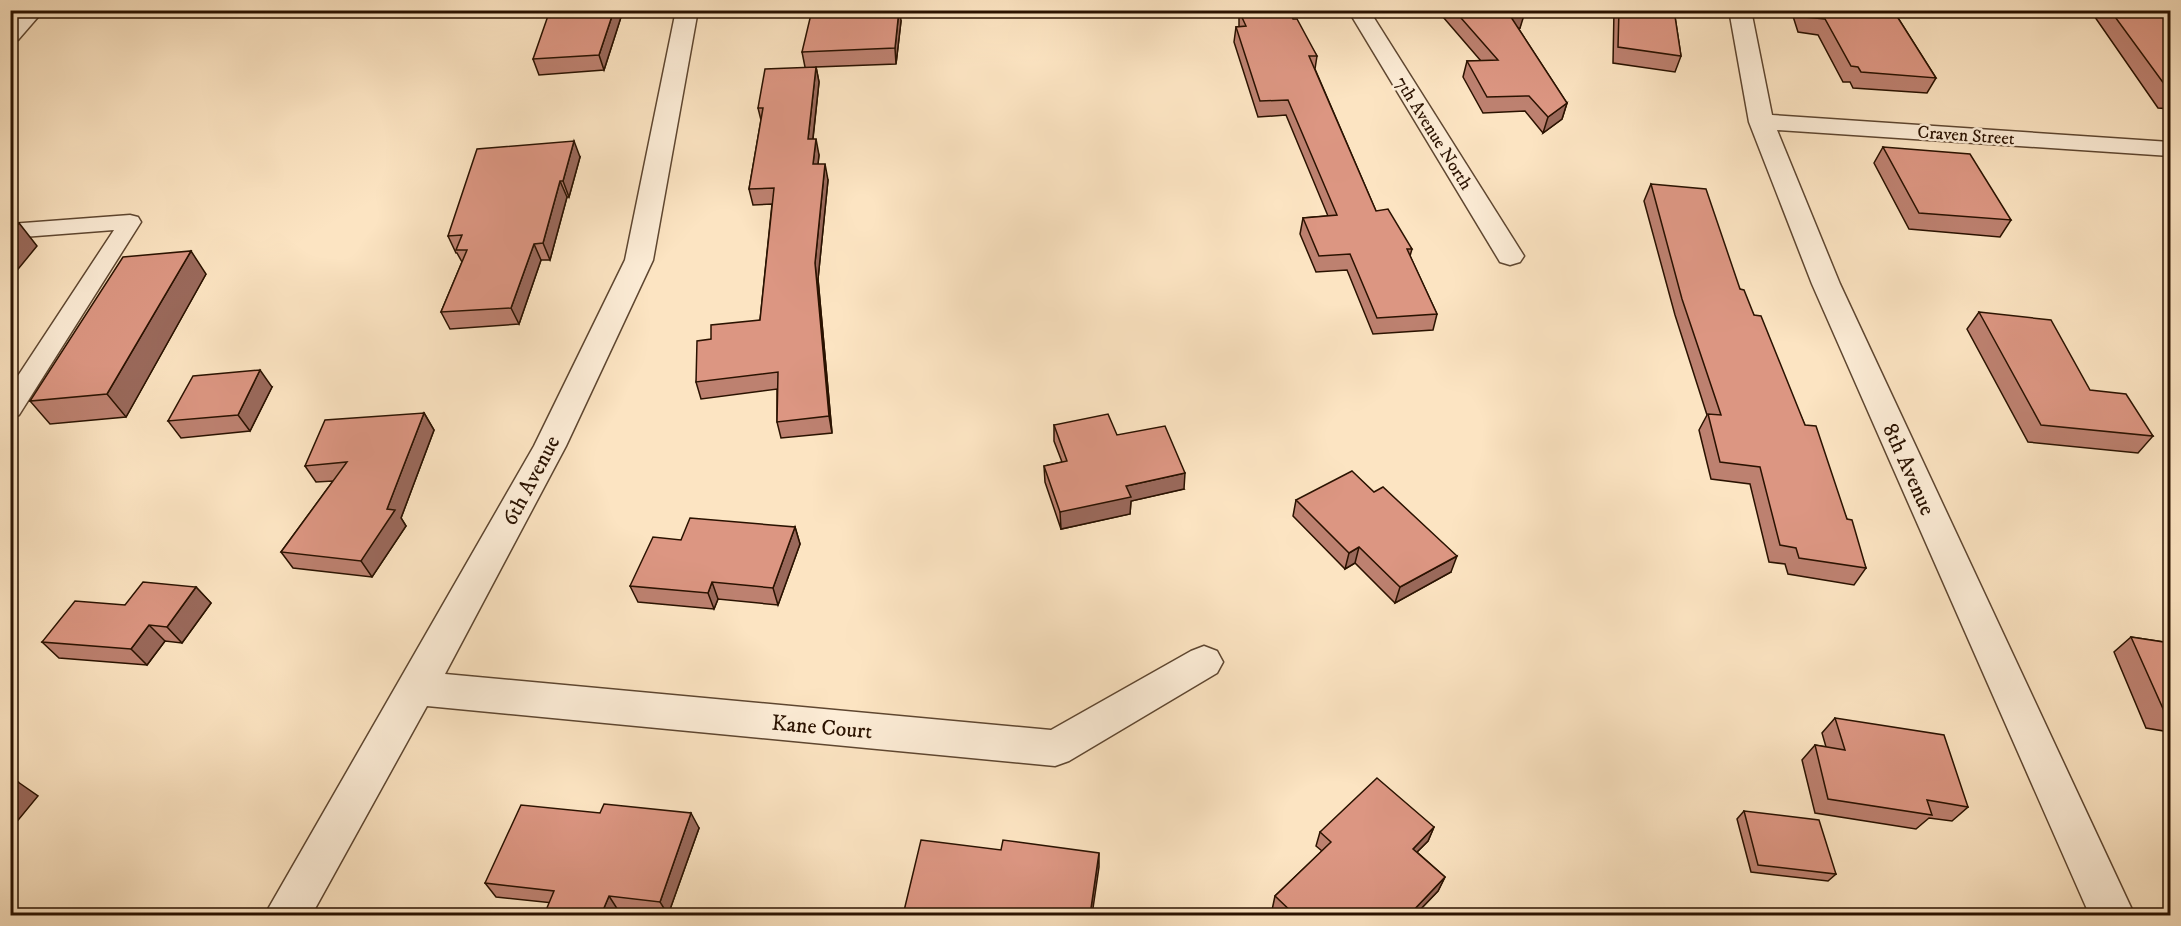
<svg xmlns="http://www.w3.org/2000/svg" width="2181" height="926" viewBox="0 0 2181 926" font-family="'IM FELL DW Pica',serif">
	<rect width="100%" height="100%" fill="#fce4c2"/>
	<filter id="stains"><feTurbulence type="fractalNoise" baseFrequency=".00333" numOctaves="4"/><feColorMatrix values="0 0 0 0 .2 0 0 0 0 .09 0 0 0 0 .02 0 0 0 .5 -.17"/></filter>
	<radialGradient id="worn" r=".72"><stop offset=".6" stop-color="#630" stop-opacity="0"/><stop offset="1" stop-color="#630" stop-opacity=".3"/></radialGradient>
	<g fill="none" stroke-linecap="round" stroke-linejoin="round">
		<g stroke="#5e4630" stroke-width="3">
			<path id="lane" d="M130,215L138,217L141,222L19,415L10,418V388L114,230L10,238V224Z"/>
		</g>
		<g stroke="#5e4630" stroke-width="3">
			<g id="street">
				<path d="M21,10H44L18,40L10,42V22Z"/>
				<path d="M676,10H698L653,260L566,446L445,674L1051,730L1191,651L1204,646L1217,651L1223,662L1217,673L1069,761L1055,766L427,706L311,916H264L534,446L625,260Z"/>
				<path d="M1348,10H1369L1524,256L1520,262L1510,265L1500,262Z"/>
				<path d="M1729,10H1751L1772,115L2170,142V156L1777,130L1840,284L2135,916H2090L1812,284L1749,122Z"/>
			</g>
		</g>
		<use href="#lane" fill="#fdedd7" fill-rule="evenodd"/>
		<use href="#street" fill="#fdedd7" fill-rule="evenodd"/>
	</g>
	<g fill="#bd8170" stroke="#2a1200" stroke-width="1.5">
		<path d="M1437,10H1523L1520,28H1518L1567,103L1562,119L1543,133L1525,111L1483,113L1463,77L1467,61H1481Z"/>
		<path d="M1614,10H1674L1681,56L1675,72L1613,63Z"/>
		<path d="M1791,10H1893L1936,78L1927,93L1853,88L1850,82H1843L1818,35L1798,32Z"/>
		<path d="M2090,10H2170V109L2158,108Z"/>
		<path d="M1239,11L1285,16L1293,19L1317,56L1315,69L1376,211L1412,249L1410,256L1437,314L1433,330L1373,334L1347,270L1316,272L1300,234L1303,218L1328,216L1286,115L1258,117L1234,42L1236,27H1239Z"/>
		<path d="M622,14L604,70L539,75L533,59Z"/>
		<path d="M901,21L896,64L816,67L819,82L813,139L819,155L818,164L828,180L818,279L832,433L781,438L777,422V389L701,399L696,382L711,339L760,320L772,204L753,205L749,189L761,120L758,108L805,67L802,52Z"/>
		<path d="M1883,147L2011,220L2000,237L1909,229L1874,163Z"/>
		<path d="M580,157L569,197H567L550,260H541L519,324L450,329L441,312L462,262L457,253H456L448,236Z"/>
		<path d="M1651,184L1740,289L1754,315L1805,425L1847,519L1866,568L1854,585L1788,574L1785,564L1769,562L1750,484L1711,479L1699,430L1707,415L1675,315L1644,201Z"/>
		<path d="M206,274L126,417L50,424L30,401Z"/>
		<path d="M1979,312L2153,436L2138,453L2028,442L1967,329Z"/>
		<path d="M272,387L250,431L181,438L168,421Z"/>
		<path d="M424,413L434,430L401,518L406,526L372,577L293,568L281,552L333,481L316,482L305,466Z"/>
		<path d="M1054,425L1117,435L1184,489L1131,501L1130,514L1061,529L1045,482L1044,466L1062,462L1054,441Z"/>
		<path d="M1374,492L1451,572L1395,603L1355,563L1345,569L1293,516L1296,500Z"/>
		<path d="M795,527L800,544L778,605L718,599L714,609L638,602L630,586L681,540Z"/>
		<path d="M196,587L211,603L182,643L165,641L147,665L59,658L42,642L125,605Z"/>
		<path d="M2131,637L2170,643V732L2146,728L2114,652Z"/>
		<path d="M1835,718L1968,807L1952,821L1929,818L1916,829L1815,813L1802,760L1815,745L1826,747L1822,733Z"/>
		<path d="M1744,811L1836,874L1828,881L1751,872L1737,819Z"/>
		<path d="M600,813L699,828L668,915L496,897L485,883Z"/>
		<path d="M1434,827L1428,841L1417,852L1445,877L1438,891L1415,915H1278L1272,910L1275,896L1322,851L1316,846L1320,832Z"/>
	</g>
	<g fill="#9a695b" stroke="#2a1200" stroke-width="1.5">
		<path d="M614,10H621L622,14L604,70L599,55Z"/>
		<path d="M899,10H900L901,21L896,64L895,48Z"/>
		<path d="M1525,12L1520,28L1505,29L1509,14Z"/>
		<path d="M816,67L819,82L811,155L808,139Z"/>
		<path d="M1567,103L1562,119L1543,133L1548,117Z"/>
		<path d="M816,139L819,155L816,180L813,164Z"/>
		<path d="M574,141L580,157L569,197L563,181Z"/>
		<path d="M825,164L828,180L818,279L832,433L829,416L815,263Z"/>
		<path d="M560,181L567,197L550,260L543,243Z"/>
		<path d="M19,223L37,246L10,279V234Z"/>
		<path d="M534,244L541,260L519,324L511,308Z"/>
		<path d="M191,251L206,274L126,417L107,394Z"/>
		<path d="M10,320L15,325L10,332Z"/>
		<path d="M260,370L272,387L250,431L238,415Z"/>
		<path d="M424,413L434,430L401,518L406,526L372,577L361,561L387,509Z"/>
		<path d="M1185,473L1184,489L1131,501L1130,514L1061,529L1060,512L1126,486Z"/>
		<path d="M795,527L800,544L778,605L773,588Z"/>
		<path d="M1359,547L1355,563L1345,569L1349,553Z"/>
		<path d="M1457,556L1451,572L1395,603L1400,587Z"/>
		<path d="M712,582L718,599L714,609L708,593Z"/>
		<path d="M196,587L211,603L182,643L167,627Z"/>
		<path d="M149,625L165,641L147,665L131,649Z"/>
		<path d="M18,782L38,796L10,830V791Z"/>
		<path d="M691,813L699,828L668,915L660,902Z"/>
		<path d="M1434,827L1428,841L1406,863L1413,849Z"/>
		<path d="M1099,853V867L1092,915H1090Z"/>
		<path d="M1445,877L1438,891L1415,915H1409Z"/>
		<path d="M609,896L618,910L616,915H601Z"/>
	</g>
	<g fill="#dc9682" stroke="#2a1200" stroke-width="1.5">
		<path d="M550,10H614L599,55L533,59Z"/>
		<path d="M812,10H899L895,48L802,52Z"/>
		<path d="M1282,10L1285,16L1291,14L1293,19H1297L1317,56H1309L1376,211L1388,209L1412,249H1407L1437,314L1377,318L1350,254L1319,256L1303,218L1337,215L1288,100L1260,101L1236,27L1246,26L1239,11Z"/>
		<path d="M1454,10H1523L1525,12L1509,14L1567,103L1548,117L1529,96L1487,97L1467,61L1498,60Z"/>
		<path d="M1619,10H1674L1681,56L1618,47Z"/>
		<path d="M1803,10H1893L1936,78L1861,72L1858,67L1851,66L1825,19L1805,17Z"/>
		<path d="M2110,10H2170V92Z"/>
		<path d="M816,67L808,139H816L813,164H825L815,263L829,416L777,422L778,372L696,382L697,341L711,339V325L760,320L774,188L749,189L763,108H758L765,69Z"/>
		<path d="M574,141L563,181H560L543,243L534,244L511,308L441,312L467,250H456L462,235L448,236L477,149Z"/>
		<path d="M1883,147L1970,154L2011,220L1919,213Z"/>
		<path d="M1651,184L1706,189L1740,289L1744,290L1754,315L1761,316L1805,425L1816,426L1847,519L1852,520L1866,568L1799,558L1796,548L1780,545L1760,467L1720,462L1708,414L1721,415L1682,299Z"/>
		<path d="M19,223L10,234V224Z"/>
		<path d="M191,251L107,394L30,401L123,257Z"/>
		<path d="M1979,312L2051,320L2090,390L2126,394L2153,436L2041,425Z"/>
		<path d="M260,370L238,415L168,421L193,376Z"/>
		<path d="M424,413L387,509L395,510L361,561L281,552L347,462L305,466L325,420Z"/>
		<path d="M1108,414L1117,435L1165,426L1185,473L1126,486L1131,497L1060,512L1044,466L1067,461L1054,425Z"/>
		<path d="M1352,471L1374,492L1383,487L1457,556L1400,587L1359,547L1349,553L1296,500Z"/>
		<path d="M690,518L795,527L773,588L712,582L708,593L630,586L653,537L681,540Z"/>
		<path d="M143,582L196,587L167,627L149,625L131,649L42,642L75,601L125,605Z"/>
		<path d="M2131,637L2170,643V714L2165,713Z"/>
		<path d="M1835,718L1944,735L1968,807L1927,800L1932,815L1828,799L1815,745L1845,750Z"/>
		<path d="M1377,778L1434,827L1413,849L1445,877L1409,915H1295L1275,896L1331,842L1320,832Z"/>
		<path d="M10,781L18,782L10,791Z"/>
		<path d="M604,804L691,813L660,902L609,896L601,915H544L554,891L485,883L521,805L600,813Z"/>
		<path d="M1744,811L1819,820L1836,874L1758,865Z"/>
		<path d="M921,840L1001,850L1003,840L1099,853L1090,915H903Z"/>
	</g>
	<g text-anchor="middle" stroke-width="5" stroke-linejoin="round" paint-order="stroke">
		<g font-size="18" fill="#2a1200" stroke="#fdedd7">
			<text transform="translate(1434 133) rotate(58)" y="6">7th Avenue North</text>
			<text transform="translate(1966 135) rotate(4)" y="6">Craven Street</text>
		</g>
		<g font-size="22" fill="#2a1200" stroke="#fdedd7">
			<text transform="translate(1910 469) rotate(66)" y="8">8th Avenue</text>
			<text transform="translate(530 480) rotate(-62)" y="8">6th Avenue</text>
			<text transform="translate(822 726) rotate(5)" y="8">Kane Court</text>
		</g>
	</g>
	<rect width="2181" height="926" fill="none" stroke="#fce4c2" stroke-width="36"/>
	<rect x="12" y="12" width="2157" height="902" fill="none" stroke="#2a1200" stroke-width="3"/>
	<rect x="18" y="18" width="2145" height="890" fill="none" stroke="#2a1200" stroke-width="1.5"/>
	<rect width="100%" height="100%" filter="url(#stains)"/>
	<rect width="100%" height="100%" fill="url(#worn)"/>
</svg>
